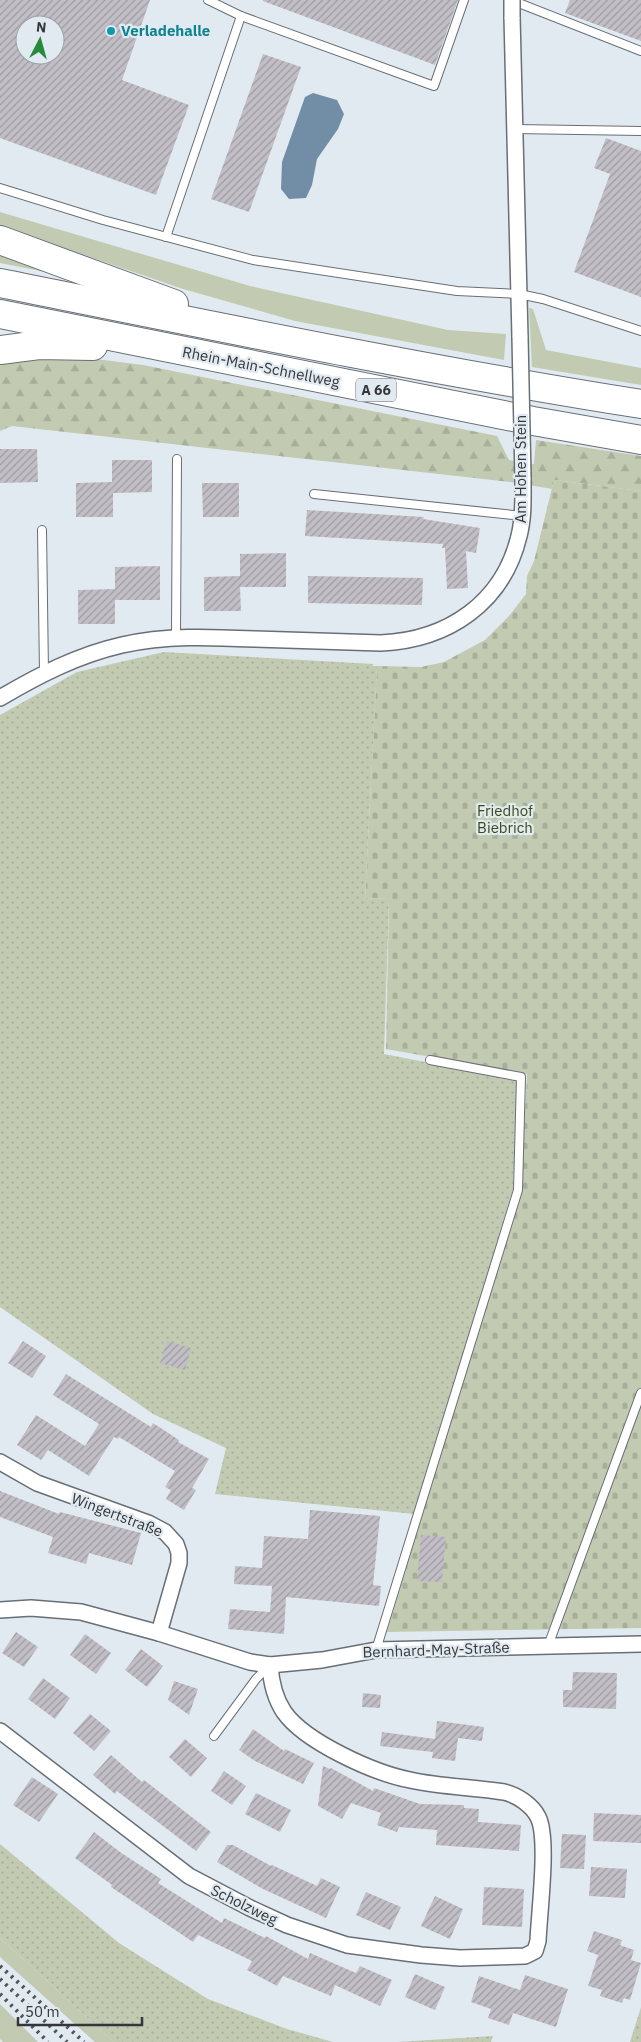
<svg xmlns="http://www.w3.org/2000/svg" width="641" height="2042" viewBox="0 0 641 2042" font-family="'IBM Plex Sans',sans-serif">
	<defs>
		<pattern id="forest-firs" width="22" height="20" patternUnits="userSpaceOnUse" patternTransform="scale(1.25)"><rect width="22" height="20" fill="#c2cab2"/><path d="M5 1l3.5 6h-7zM16 11l3.5 6h-7z" fill="#a7ae9a"/></pattern>
		<pattern id="cemetery-stones" width="16" height="16" patternUnits="userSpaceOnUse" patternTransform="scale(1.25)"><rect width="16" height="16" fill="#c2cab2"/><path d="M2 7V4a2 2 0 0 1 4 0v3zM10 15v-3a2 2 0 0 1 4 0v3z" fill="#a7ae9a"/></pattern>
		<pattern id="park-dots" width="8" height="8" patternUnits="userSpaceOnUse" patternTransform="scale(1.25)"><rect width="8" height="8" fill="#c2cab2"/><path d="M2 2h.1M6 6h.1" fill="none" stroke="#a7ae9a" stroke-width="1.8" stroke-linecap="round"/></pattern>
		<pattern id="building-hatch" width="6" height="6" patternUnits="userSpaceOnUse" patternTransform="scale(1.25)"><rect width="6" height="6" fill="#c2bec6"/><path d="M-1 1l2-2M0 6l6-6M5 7l2-2" fill="none" stroke="#9e9ba2"/></pattern>
	</defs>
	<rect width="100%" height="100%" fill="#e2eaf1"/>
	<g fill="#c2cab2">
		<path d="M0,212L250,286L448,330L506,334L504,360L295,321L183,289L0,226Z"/>
		<path d="M0,250L47,268L46,272L0,263Z"/>
		<path d="M529,308L533,309L546,350L641,368V385L532,367Z"/>
		<path d="M0,1938L114,2042H95L0,1957Z"/>
		<path d="M0,2004L38,2042H3L0,2039Z"/>
	</g>
	<path fill="url(#forest-firs)" d="M72,356L143,365L497,436L509,460L534,464L536,440L641,456V491L554,480L552,489L511,482L12,426L0,431V361Z"/>
	<path fill="url(#cemetery-stones)" d="M554,480L641,491V1628L387,1632L521,1190L527,1074L386,1049L389,899L365,898L377,666L421,667L444,662L485,640L509,616L526,594L527,576L534,561Z"/>
	<g fill="url(#park-dots)">
		<path d="M164,652L373,664V666H377L365,898L389,899L384,1054L518,1080L513,1189L415,1514L215,1494L226,1448L153,1414L0,1307V715L77,672Z"/>
		<path d="M0,1844L119,1943L208,1999L287,2029L333,2042H114L0,1938Z"/>
		<path d="M641,2007V2042H630Z"/>
		<path d="M493,2036L491,2042H397Z"/>
	</g>
	<path fill="#728ea7" d="M313,93L337,100L344,114L338,129L317,159L312,185L306,198L289,199L281,189L282,162L305,97Z"/>
	<g fill="url(#building-hatch)" fill-rule="evenodd">
		<path d="M0,0H150L122,80L189,105L156,195L0,138ZM25,25H55V55H25Z"/>
		<path d="M263,0H458L435,65L263,1Z"/>
		<path d="M570,0H641V41L565,13Z"/>
		<path d="M263,54L301,67L249,212L211,199Z"/>
		<path d="M606,138L641,151V297L574,272L610,174L594,168Z"/>
		<path d="M0,449H37L38,482L0,483Z"/>
		<path d="M112,460H152V492L113,493V517H76V483L112,482Z"/>
		<path d="M202,483H239V517H203Z"/>
		<path d="M307,510L424,517L423,519L480,528L476,553L466,551L468,588L447,589L445,548H442L443,544L305,536Z"/>
		<path d="M286,553V587H240L241,611H204V577L240,576V554Z"/>
		<path d="M160,566V600H115V567Z"/>
		<path d="M308,576L423,578L422,605L308,603Z"/>
		<path d="M115,589V624H78V590Z"/>
		<path d="M23,1341L46,1356L32,1378L8,1363Z"/>
		<path d="M167,1341L191,1348L185,1370L160,1363Z"/>
		<path d="M66,1374L151,1427L153,1423L179,1440L178,1442L209,1459L192,1488L196,1490L184,1510L166,1499L171,1490L165,1487L175,1471L119,1437L118,1439L114,1437L89,1476L48,1450L41,1460L17,1445L36,1415L85,1446L99,1424L53,1395Z"/>
		<path d="M0,1491L59,1514L60,1512L141,1533L132,1565L89,1553L86,1564L48,1553L53,1537L0,1517Z"/>
		<path d="M310,1510L380,1516L373,1585L381,1586L379,1606L286,1597L284,1634L228,1629L230,1609L270,1612L272,1586L234,1584L235,1566L262,1568L264,1536L308,1539Z"/>
		<path d="M421,1535L446,1537L442,1582L417,1581Z"/>
		<path d="M16,1632L38,1647L24,1667L2,1653Z"/>
		<path d="M85,1634L111,1653L96,1674L70,1655Z"/>
		<path d="M141,1649L163,1666L147,1687L125,1670Z"/>
		<path d="M573,1672L617,1673L616,1709L563,1707V1690H572Z"/>
		<path d="M43,1678L70,1698L55,1719L28,1699Z"/>
		<path d="M174,1681L198,1689L189,1715L168,1700Z"/>
		<path d="M363,1693L381,1695L380,1708L362,1707Z"/>
		<path d="M90,1714L111,1731L94,1751L73,1733Z"/>
		<path d="M437,1721L484,1727L482,1741L458,1738L455,1761L432,1758L433,1752L380,1746L382,1732L435,1739Z"/>
		<path d="M253,1729L284,1751L285,1749L314,1763L303,1784L255,1761L239,1750Z"/>
		<path d="M185,1739L207,1758L191,1777L169,1757Z"/>
		<path d="M111,1755L142,1782L144,1780L211,1832L196,1851L117,1791L115,1794L93,1775Z"/>
		<path d="M323,1766L330,1769L331,1768L373,1791L374,1788L420,1804L464,1805V1808L479,1809L478,1822L521,1825L519,1851L436,1845L437,1830L399,1827L397,1832L377,1825L381,1813L351,1803L342,1819L318,1806Z"/>
		<path d="M224,1771L246,1786L232,1805L211,1791Z"/>
		<path d="M32,1777L58,1794L39,1822L13,1805Z"/>
		<path d="M256,1793L291,1810L280,1832L245,1814Z"/>
		<path d="M594,1813L641,1815V1843L593,1841Z"/>
		<path d="M94,1832L120,1852L161,1879L158,1883L222,1923L224,1918L265,1938L266,1936L308,1959L310,1953L356,1973L360,1966L392,1980L380,2006L335,1985L331,1996L283,1976L277,1986L247,1970L252,1961L198,1935L193,1942L111,1887L112,1885L75,1858Z"/>
		<path d="M562,1834L586,1835L584,1869L560,1868Z"/>
		<path d="M227,1845H233L271,1866L272,1865L317,1886L321,1878L340,1887L326,1918L261,1888L217,1862Z"/>
		<path d="M591,1867L627,1869L625,1898L589,1896Z"/>
		<path d="M484,1887L524,1889L522,1927L482,1925Z"/>
		<path d="M366,1892L401,1907L390,1930L356,1915Z"/>
		<path d="M435,1896L463,1909L450,1939L421,1926Z"/>
		<path d="M594,1931L622,1940L620,1945L634,1950L631,1960L641,1963L630,2000L624,1998L622,2003L600,1996L602,1990L588,1986L598,1955L587,1951Z"/>
		<path d="M415,1974L445,1987L435,2010L405,1997Z"/>
		<path d="M525,1975L568,1989L556,2027L513,2013L509,2025L488,2018L491,2009L471,2002L479,1976L520,1990Z"/>
	</g>
	<g fill="none" stroke-linecap="round" stroke-linejoin="round">
		<g stroke="#686f75" stroke-width="10">
			<g id="lane">
				<path d="M208,0L241,16L434,86L464,0"/>
				<path d="M511,0L641,51"/>
				<path d="M515,129L641,131"/>
				<path d="M0,188L103,220L253,260L457,291L519,294L543,299L641,331"/>
				<path d="M166,237L241,16"/>
				<path d="M314,494L523,516"/>
				<path d="M42,530L44,673"/>
				<path d="M176,637L177,459"/>
				<path d="M548,1646L641,1393"/>
				<path d="M376,1650L518,1190L521,1077L430,1060"/>
				<path d="M214,1736L256,1679L269,1666"/>
			</g>
		</g>
		<g stroke="#686f75" stroke-width="18">
			<g id="street">
				<path d="M512,17L520,337"/>
				<path d="M0,698C39,675 78,655 122,645C166,635 210,637 255,639C297,640 339,642 381,643C448,640 503,603 519,536C524,517 523,497 523,478"/>
				<path d="M0,1462L37,1483L148,1523L165,1532L176,1544L179,1553V1563L159,1633"/>
				<path d="M0,1610L31,1608L81,1612L159,1633L250,1662L270,1665L322,1660L376,1650L641,1644"/>
				<path d="M0,1731L189,1876L250,1908L287,1925L347,1945L421,1955L460,1958L525,1956L535,1951L538,1941C539,1913 549,1838 538,1817C532,1805 517,1795 504,1792C473,1787 441,1787 410,1780C374,1773 305,1742 284,1712C274,1697 271,1682 270,1665"/>
			</g>
		</g>
		<g stroke="#686f75" stroke-width="30">
			<g id="highway">
				<path d="M0,240L174,304"/>
				<path d="M0,283C213,326 426,370 641,404"/>
				<path d="M0,314L533,421L641,440"/>
				<path d="M0,350L39,345L93,346"/>
			</g>
		</g>
		<use href="#lane" stroke="#fff" stroke-width="8"/>
		<use href="#street" stroke="#fff" stroke-width="15"/>
		<use href="#highway" stroke="#fff" stroke-width="28"/>
		<g stroke="#505457" stroke-width="4" stroke-dasharray="2.5 5" stroke-linecap="butt">
			<path d="M0,1966L84,2042"/>
			<path d="M0,1979L67,2042"/>
			<path d="M0,1994L48,2042"/>
		</g>
		<g stroke="#686f75" stroke-width="18" stroke-linecap="butt">
			<g id="street-bridge">
				<path d="M512,17V0"/>
				<path d="M520,337L523,478"/>
			</g>
		</g>
		<use href="#street-bridge" stroke="#fff" stroke-width="15"/>
	</g>
	<circle fill="#0f9aa8" stroke="#e2eaf1" stroke-width="2" cx="111" cy="31" r="5"/>
	<g text-anchor="middle" stroke-width="4.5" stroke-linejoin="round" paint-order="stroke">
		<rect fill="#e2eaf1" stroke="#686d71" stroke-width="1" x="356" y="378.5" width="40" height="23" rx="4"/>
		<g font-size="14" font-weight="bold" fill="#34373a">
			<text x="376" y="395">A 66</text>
		</g>
		<g font-size="15" font-weight="bold" fill="#0d838f" stroke="#e2eaf1" text-anchor="start">
			<text x="121" y="36">Verladehalle</text>
		</g>
		<g font-size="15" fill="#34373a" stroke="#e2eaf1">
			<text transform="translate(261 367) rotate(11)" y="5">Rhein-Main-Schnellweg</text>
			<text transform="translate(521 469) rotate(-90)" y="5">Am Hohen Stein</text>
			<text transform="translate(117 1515) rotate(21)" y="5">Wingertstraße</text>
			<text transform="translate(436 1650) rotate(-2)" y="5">Bernhard-May-Straße</text>
			<text transform="translate(244 1905) rotate(26)" y="5">Scholzweg</text>
		</g>
		<g font-size="15" fill="#3b4912" stroke="#e2eaf1">
			<text x="505" y="816">Friedhof<tspan x="505" dy="17">Biebrich</tspan></text>
		</g>
	</g>
	<g transform="translate(40 40) rotate(6)"><circle r="24" fill="#e2eaf1" stroke="#9ca2a8"/>
	<path d="M0-4L9 19L0 12L-9 19Z" fill="#27893d"/>
	<text y="-8" font-size="14" font-weight="bold" text-anchor="middle" fill="#34373a">N</text>
	</g>
	<path d="M18 2017v8h124v-8" fill="none" stroke="#34373a" stroke-width="2.5"/>
	<text x="25" y="2017" font-size="15" fill="#34373a" stroke="#e2eaf1" stroke-width="4" paint-order="stroke">50 m</text>
</svg>
